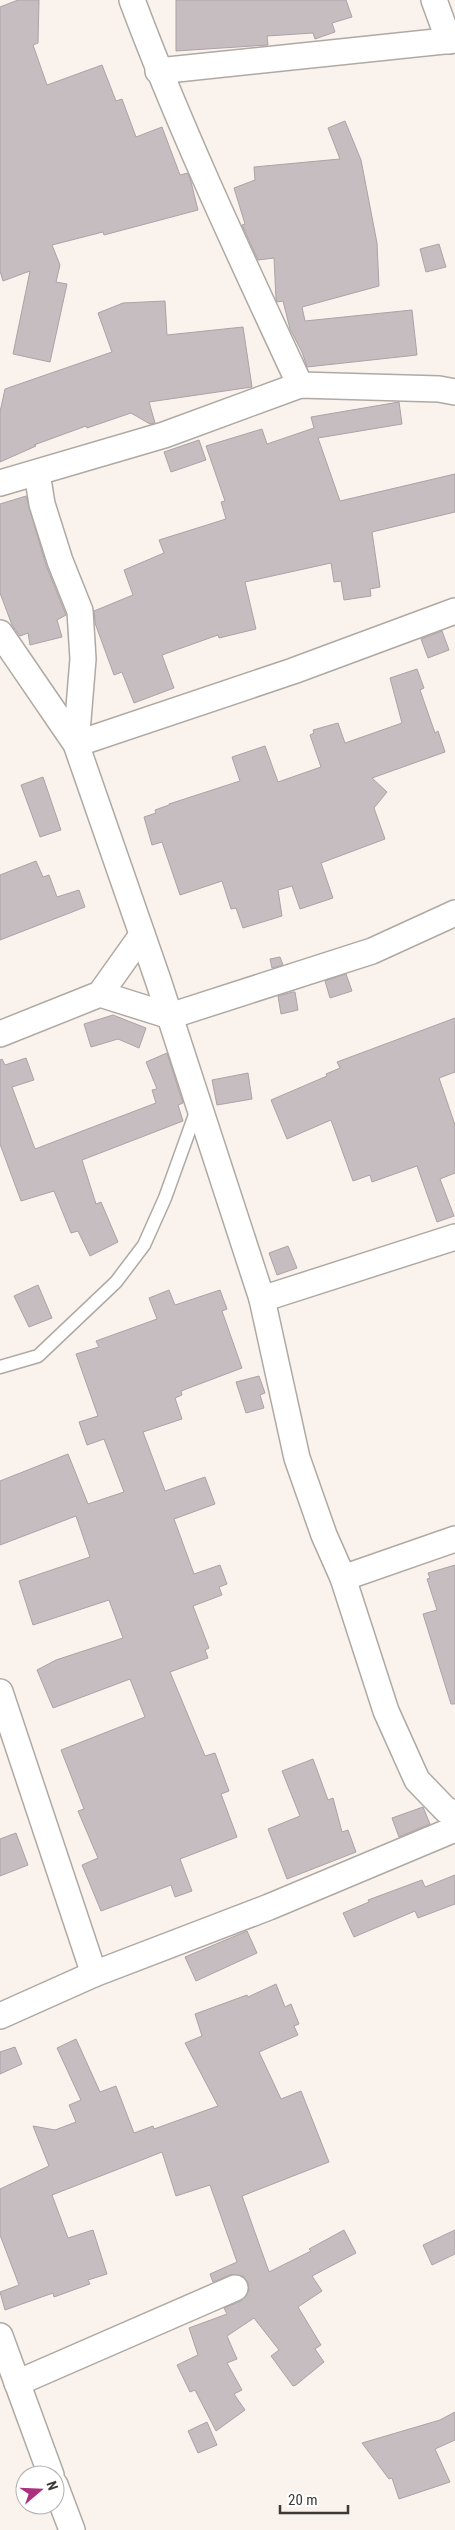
<svg xmlns="http://www.w3.org/2000/svg" width="455" height="2530" viewBox="0 0 455 2530" font-family="'Roboto Condensed',sans-serif">
	<rect width="100%" height="100%" fill="#f9f2ed"/>
	<g fill="#c5bdc0" stroke="#aba3a7">
		<path d="M18,0H39L38,43L33,45L47,85L102,65L116,101L122,99L136,137L162,127L180,175L188,173L191,182L198,210L104,235L103,232L52,245L60,265L56,282L67,284L50,362L13,354L30,271L3,281L0,271V7Z"/>
		<path d="M176,0H346L352,17L332,23L335,32L315,39L313,33L267,36L268,45L176,51Z"/>
		<path d="M345,121L361,160L377,243L379,286L302,307L305,321L412,310L417,355L307,367L302,352L290,329L283,301L277,302L276,299L274,258L258,260L242,225L245,224L234,188L255,180L254,167L340,159L328,128Z"/>
		<path d="M439,244L446,267L426,272L420,249Z"/>
		<path d="M165,301L167,335L243,327L252,387L149,402L155,423L150,424L131,413L87,428L86,426L34,445L36,446L0,462V412L5,389L112,352L98,313L123,303Z"/>
		<path d="M399,402L402,424L318,438L340,501L455,474V512L372,532L380,587L370,589L371,596L344,600L341,581L334,582L331,563L245,582L256,629L219,638L218,635L162,655L174,688L134,703L122,672L114,675L95,623L94,611L133,595L124,570L164,553L159,540L226,519L221,502L225,501L206,446L262,429L267,444L314,428L311,417Z"/>
		<path d="M199,440L206,460L171,472L164,452Z"/>
		<path d="M26,496L46,565L66,615L57,620L62,637L30,645L28,633L20,636L12,625L0,593V504Z"/>
		<path d="M442,631L449,650L428,658L421,639Z"/>
		<path d="M417,669L424,688L420,690L435,733L438,731L445,752L372,778L387,792L374,808L385,839L321,863L333,898L300,909L292,886L278,890L282,916L243,928L236,908L231,909L222,881L180,895L162,842L152,845L144,817L156,813L155,810L169,805V804L240,781L232,757L265,746L278,782L321,767L310,735L314,733L313,730L338,723L345,743L402,723L390,678Z"/>
		<path d="M43,777L61,830L40,837L21,785Z"/>
		<path d="M36,861L43,877L49,875L57,897L79,890L85,907L0,940V875Z"/>
		<path d="M280,957L283,965L272,968L270,959Z"/>
		<path d="M346,974L352,991L330,998L325,981Z"/>
		<path d="M293,992H295L298,1010L281,1014L278,996Z"/>
		<path d="M113,1015L146,1028L139,1048L118,1039L91,1047L84,1024Z"/>
		<path d="M455,1018V1072L439,1078L455,1125V1173L440,1179L454,1216L437,1222L417,1166L372,1182L370,1175L353,1181L331,1120L287,1139L271,1100L327,1076L326,1074L340,1068L337,1062Z"/>
		<path d="M167,1053L183,1103L178,1105L183,1121L82,1160L96,1204L101,1202L118,1242L90,1256L78,1231L71,1233L54,1191L21,1201L0,1144V1060L2,1059L5,1065L26,1058L34,1080L12,1087L35,1149L156,1103L152,1090L157,1089L146,1062Z"/>
		<path d="M248,1073L252,1099L217,1105L212,1080Z"/>
		<path d="M288,1246L297,1268L277,1275L269,1253Z"/>
		<path d="M38,1285L52,1318L29,1327L14,1296Z"/>
		<path d="M169,1290L175,1305L220,1290L227,1309L222,1311L242,1368L181,1391L182,1395L175,1398L182,1419L143,1432L165,1491L205,1477L215,1504L174,1519L194,1574L220,1565L227,1584L219,1587L222,1595L193,1606L209,1648L205,1650L208,1658L170,1672L205,1756L215,1753L229,1791L221,1794L237,1837L180,1859L192,1891L175,1897L171,1885L101,1911L82,1865L98,1858L78,1811L84,1809L61,1750L145,1717L130,1679L53,1708L37,1670L56,1660L123,1638L109,1600L33,1625L19,1581L90,1557L76,1516L0,1545V1481L68,1454L88,1504L124,1492L104,1439L87,1445L79,1422L98,1416L76,1354L99,1347L96,1341L157,1319L149,1298Z"/>
		<path d="M259,1376L265,1393L260,1395L264,1408L246,1413L236,1382Z"/>
		<path d="M455,1565V1704H451L423,1614L437,1610L427,1579L430,1578L428,1573Z"/>
		<path d="M313,1759L328,1800L333,1798L342,1832L348,1830L356,1852L287,1879L268,1829L300,1816L282,1771Z"/>
		<path d="M423,1807L430,1824L399,1837L392,1818Z"/>
		<path d="M16,1833L28,1865L0,1876V1839Z"/>
		<path d="M455,1875V1904L418,1918L415,1911L354,1937L343,1913L369,1902L368,1900L422,1880L425,1887Z"/>
		<path d="M247,1931L257,1953L196,1981L185,1957Z"/>
		<path d="M276,1984L285,2007L291,2004L299,2024L294,2026L298,2035L259,2052L281,2099L301,2091L329,2162L242,2196L269,2272L311,2251L309,2249L344,2230L356,2253L312,2276L322,2291L298,2307L321,2345L315,2349L324,2362L296,2385L293,2386L271,2356L279,2350L254,2318L227,2336L237,2359L227,2363L242,2390L234,2394L245,2410L216,2431L195,2390L190,2392L177,2365L198,2355L189,2328L227,2314L224,2308L241,2301L249,2290L248,2283L243,2276L230,2275L213,2282L210,2274L237,2262L210,2185L176,2196L162,2152L52,2195L68,2238L93,2230L107,2274L88,2280L90,2284L54,2297L53,2293L5,2310L0,2292L19,2285L0,2235V2189L49,2166L33,2126L55,2130L76,2122L69,2105L81,2100L57,2048L76,2039L100,2092L116,2086L134,2133L153,2126L154,2129L218,2106L185,2043L202,2036L195,2014L247,1995L248,1997Z"/>
		<path d="M15,2047L22,2064L0,2074V2052Z"/>
		<path d="M455,2230V2254L432,2265L423,2245Z"/>
		<path d="M455,2412V2440L435,2449L450,2482L399,2499L392,2478L389,2479L362,2443L440,2420Z"/>
		<path d="M207,2422L217,2445L198,2453L188,2431Z"/>
	</g>
	<g fill="none" stroke-linecap="round" stroke-linejoin="round">
		<g stroke="#afa9a4" stroke-width="15">
			<path id="lane" d="M0,1367L38,1356L116,1282L144,1245L165,1198L197,1109"/>
		</g>
		<g stroke="#afa9a4" stroke-width="28">
			<g id="street">
				<path d="M132,0C181,131 241,258 300,385"/>
				<path d="M434,0L449,41"/>
				<path d="M158,71L455,40"/>
				<path d="M37,473L42,504L60,561L80,611L83,659L76,744L293,671L455,611"/>
				<path d="M0,483L164,435L300,385L439,389L455,392"/>
				<path d="M0,633L76,744L158,980L262,1299L297,1458L324,1535L343,1578L386,1711L417,1780L446,1810L455,1813"/>
				<path d="M100,994L170,1016L372,951L455,913"/>
				<path d="M0,1034L100,994L142,935"/>
				<path d="M262,1299L455,1237"/>
				<path d="M343,1578L455,1539"/>
				<path d="M0,1692L94,1974L0,2016"/>
				<path d="M94,1974L269,1907L455,1829"/>
				<path d="M0,2336L51,2475"/>
				<path d="M17,2383L235,2288"/>
				<path d="M55,2485L72,2530"/>
			</g>
		</g>
		<use href="#lane" stroke="#fff" stroke-width="12"/>
		<use href="#street" stroke="#fff" stroke-width="25"/>
	</g>
	<g transform="translate(40 2490) rotate(71)"><circle r="24" fill="#ffffff" stroke="#b1afaf"/>
	<path d="M0-4L9 19L0 12L-9 19Z" fill="#ad2f7f"/>
	<text y="-8" font-size="14" font-weight="bold" text-anchor="middle" fill="#3b3836">N</text>
	</g>
	<path d="M280 2505v8h68v-8" fill="none" stroke="#3b3836" stroke-width="2.5"/>
	<text x="288" y="2505" font-size="15" fill="#3b3836" stroke="#ffffff" stroke-width="4" paint-order="stroke">20 m</text>
</svg>
